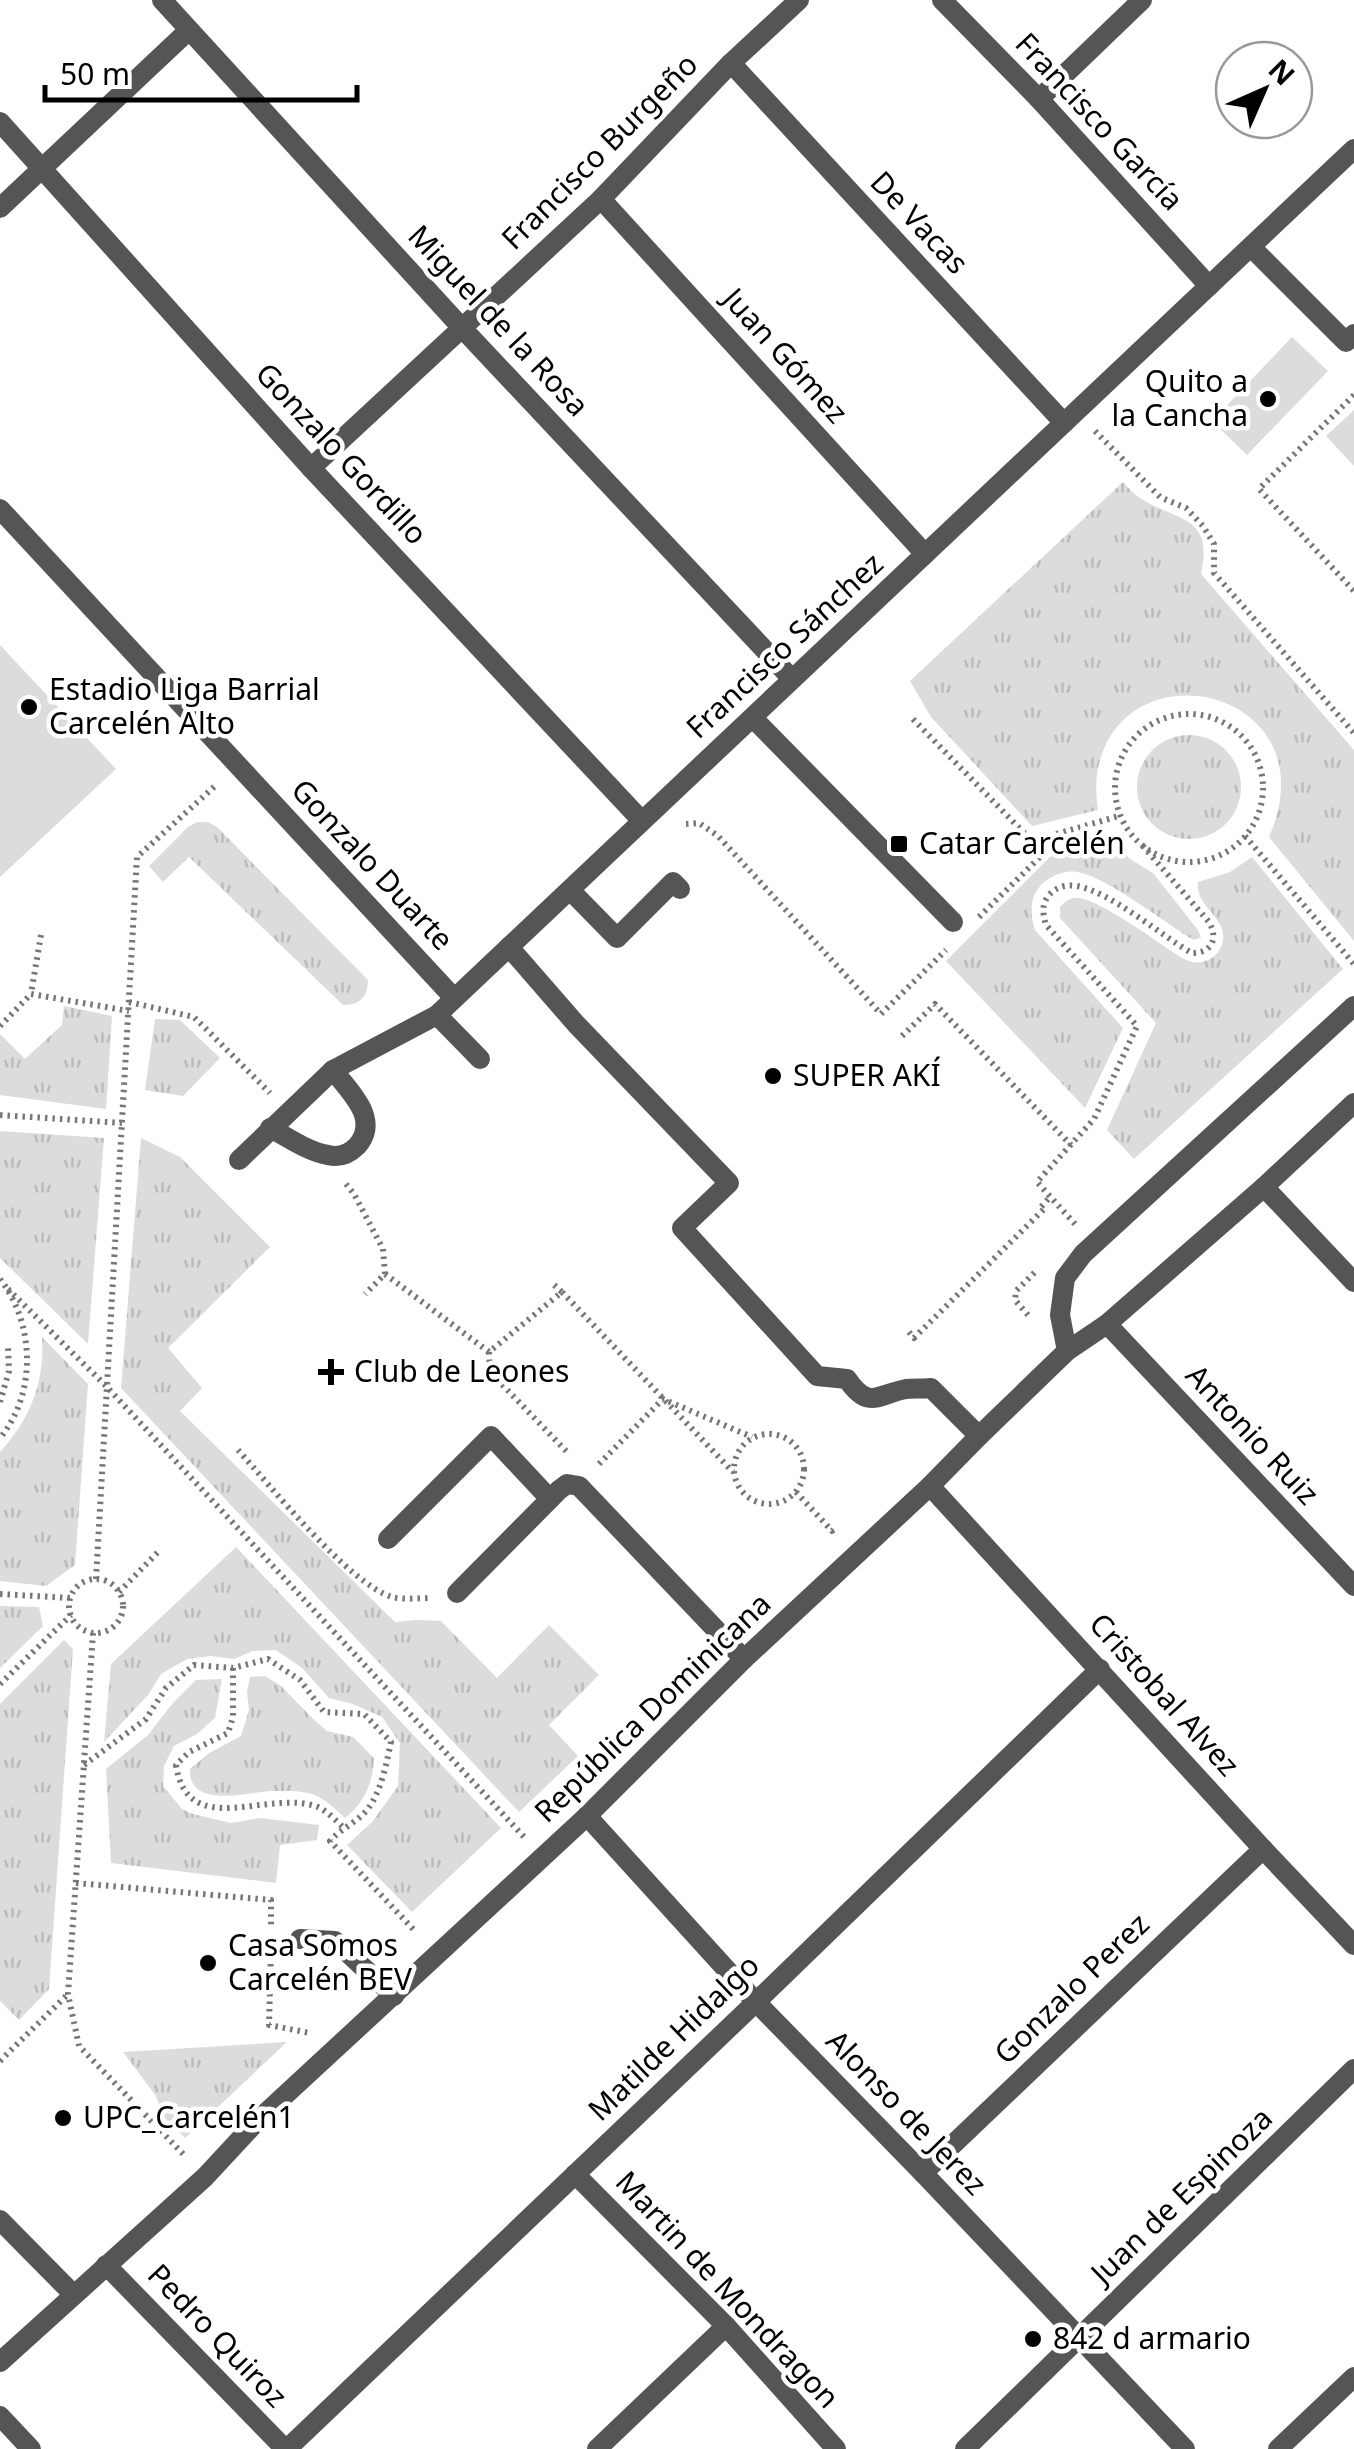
<svg xmlns="http://www.w3.org/2000/svg" width="1354" height="2449" viewBox="0 0 1354 2449" font-family="'Noto Sans',sans-serif">
	<defs>
		<pattern id="grass-tufts" width="24" height="20" patternUnits="userSpaceOnUse" patternTransform="scale(2.5)"><rect width="24" height="20" fill="#dcdcdc"/><path d="M3 7l-1-3M5 7V3M7 7l1-3M15 17l-1-3M17 17v-4M19 17l1-3" fill="none" stroke="#bbb"/></pattern>
	</defs>
	<rect width="100%" height="100%" fill="#fff"/>
	<g fill="url(#grass-tufts)">
		<path d="M1123,482C1128,488 1134,494 1140,498C1177,522 1214,514 1201,574L1354,750V941L1269,837C1332,692 1129,643 1099,764C1095,779 1096,795 1098,810L1032,826L931,717L910,681Z"/>
		<circle cx="1189" cy="787" r="52"/>
		<path d="M197,822H208L217,827L368,980C368,997 360,1005 343,1005L189,857L163,882L149,866L188,827Z"/>
		<path d="M1112,839L1130,859L1153,873L1198,930L1201,937L1194,940C1166,924 1106,876 1077,872C1064,870 1050,876 1041,885C1029,899 1030,914 1035,930L1123,1028L1085,1108L946,961L1057,850Z"/>
		<path d="M1252,857L1343,969L1134,1159L1107,1130L1156,1023L1060,918V907C1064,903 1066,900 1073,898C1092,893 1160,944 1179,956C1186,960 1193,964 1202,962C1211,960 1217,955 1221,947C1233,919 1194,908 1198,882L1230,872Z"/>
		<path d="M64,1006L112,1016L106,1109L0,1095V1034L25,1059L62,1025Z"/>
		<path d="M155,1019L180,1020L220,1058L183,1096L145,1090Z"/>
		<path d="M0,1131L104,1138L88,1344L0,1258Z"/>
		<path d="M141,1138L180,1157L270,1247L168,1348L202,1388L180,1411L395,1622L416,1620L441,1621L497,1678L549,1625L599,1675L549,1725L578,1756L519,1812L121,1388Z"/>
		<path d="M42,1337L88,1384L75,1565L46,1586L0,1581V1452C30,1419 45,1383 42,1337Z"/>
		<path d="M236,1547L501,1828L412,1912L347,1845L373,1821L398,1786L400,1743L382,1717L353,1704L329,1698L302,1668L276,1650L253,1651L234,1659L211,1656L187,1659L161,1674L148,1695L104,1742L111,1664Z"/>
		<path d="M0,1606L39,1607L43,1626L0,1668Z"/>
		<path d="M64,1640L73,1649L49,1989L19,2020L0,2001V1704Z"/>
		<path d="M265,1676L281,1686L312,1718L327,1731L353,1737L374,1758C373,1782 365,1803 345,1818C335,1809 325,1798 312,1794C299,1790 284,1791 271,1791C249,1792 188,1810 190,1769L209,1753L241,1736L249,1710L247,1692L250,1677Z"/>
		<path d="M222,1679L215,1718L197,1734L174,1746L164,1766L163,1786L182,1809L193,1814L231,1823L260,1818L319,1825L317,1840L280,1845L276,1883L111,1863L106,1769L148,1735L172,1704L196,1680Z"/>
		<path d="M287,2042L185,2138L164,2117L156,2096L123,2052Z"/>
	</g>
	<g fill="#dcdcdc">
		<path d="M1292,337L1328,371L1247,455L1212,421Z"/>
		<path d="M1354,410V466L1326,436Z"/>
		<path d="M0,645L116,769L0,877Z"/>
	</g>
	<g fill="none" stroke-linecap="round" stroke-linejoin="round">
		<g stroke="#777" stroke-width="6" stroke-dasharray="2.5 5" stroke-linecap="butt">
			<path d="M1354,395L1259,489L1354,591"/>
			<path d="M1095,431L1160,497L1186,508L1203,526L1214,544V573L1354,733"/>
			<circle cx="1189" cy="788" r="74"/>
			<path d="M913,719L1032,841"/>
			<path d="M686,824L699,823L718,836L881,1014L946,950"/>
			<path d="M1245,836L1354,964"/>
			<path d="M979,917L1045,852L1032,841L1119,816"/>
			<path d="M41,935L31,994L129,1011"/>
			<path d="M129,1002L194,1017L270,1093"/>
			<path d="M0,1026L31,994"/>
			<path d="M902,1036L935,1004L1071,1145"/>
			<path d="M0,1115L122,1123"/>
			<path d="M346,1184L354,1194L383,1249L385,1274L365,1294"/>
			<path d="M1075,1224L1037,1182L1094,1119L1137,1026L1046,925C1043,914 1041,905 1049,895C1056,887 1066,884 1077,886C1111,892 1160,935 1192,953C1211,953 1219,939 1209,922L1142,845"/>
			<path d="M385,1274L489,1352L562,1292L553,1284"/>
			<path d="M0,1279C35,1324 37,1393 0,1438"/>
			<path d="M8,1289L107,1387L525,1838"/>
			<path d="M562,1292L733,1472"/>
			<path d="M1028,1315L1015,1300L1016,1291L1036,1271"/>
			<path d="M909,1332L914,1338L1044,1209L1041,1207L1050,1197"/>
			<path d="M489,1352L490,1372L569,1454"/>
			<path d="M0,1402L9,1371L8,1346"/>
			<circle cx="769" cy="1469" r="35"/>
			<path d="M238,1450C270,1485 349,1584 392,1597C404,1600 420,1598 432,1598"/>
			<path d="M599,1464L663,1399L752,1437"/>
			<path d="M796,1492L832,1531L837,1527"/>
			<path d="M96,1579L137,857L215,786"/>
			<circle cx="96" cy="1606" r="27"/>
			<path d="M119,1592L159,1551"/>
			<path d="M0,1594L70,1598"/>
			<path d="M93,1633L68,1994L79,2046L186,2157"/>
			<path d="M233,1668V1717L228,1733L189,1752L176,1765C188,1842 268,1788 318,1807C327,1811 335,1820 343,1827"/>
			<path d="M0,1684L71,1615"/>
			<path d="M84,1765L146,1719L166,1688L194,1665L233,1668L268,1659L300,1680L324,1712L364,1714L391,1742C386,1765 380,1800 361,1816C351,1825 340,1830 330,1841L415,1931"/>
			<path d="M76,1883L271,1900V1926"/>
			<path d="M271,1949L269,2025L310,2033"/>
			<path d="M0,2061L67,1995"/>
		</g>
		<g stroke="#555" stroke-width="20">
			<path d="M1251,247L1346,342L1354,334"/>
			<path d="M753,718L953,922"/>
			<path d="M570,890L617,938L673,882L680,889"/>
			<path d="M437,1015L480,1059"/>
			<path d="M270,1128C288,1137 308,1152 328,1155C339,1158 349,1154 357,1146C381,1119 349,1091 333,1070"/>
			<path d="M388,1539L491,1436L550,1499"/>
			<path d="M457,1593L559,1490L567,1484L579,1486L744,1659"/>
			<path d="M300,1939L335,1941L394,1996"/>
		</g>
		<g stroke="#555" stroke-width="20">
			<path d="M162,0L462,328L792,679"/>
			<path d="M942,0L1039,99L1209,286"/>
			<path d="M731,63L1064,423"/>
			<path d="M1039,99L1142,0"/>
			<path d="M0,122L311,468L642,821"/>
			<path d="M601,199L925,554"/>
			<path d="M0,208L189,30"/>
			<path d="M311,468L601,199L731,63L799,0"/>
			<path d="M0,509L454,998"/>
			<path d="M509,947L576,1024L729,1183L682,1228L817,1376L847,1379C869,1411 878,1394 906,1389C914,1388 923,1389 931,1388L979,1436"/>
			<path d="M239,1160L333,1070L437,1015L1354,149"/>
			<path d="M1264,1187L1354,1282"/>
			<path d="M1107,1324L1354,1586"/>
			<path d="M1067,1351L1060,1315L1065,1278L1083,1254L1354,1006"/>
			<path d="M930,1486L1263,1849L1354,1945"/>
			<path d="M587,1816L756,2002L923,2173L1185,2449"/>
			<path d="M923,2173L1263,1849"/>
			<path d="M575,2174L726,2326L836,2449"/>
			<path d="M0,2220L73,2294"/>
			<path d="M106,2265L285,2449"/>
			<path d="M0,2362L205,2177L257,2121L587,1816L744,1659L930,1486L979,1436L1067,1351L1107,1324L1264,1187L1354,1103"/>
			<path d="M0,2416L31,2449"/>
			<path d="M287,2449L756,2002L1100,1669"/>
			<path d="M597,2449L726,2326"/>
			<path d="M965,2449L1354,2069"/>
			<path d="M1278,2449L1354,2377"/>
		</g>
	</g>
	<g fill="#000" stroke="#fff" stroke-width="4">
		<circle cx="1268" cy="399" r="10"/>
		<circle cx="29" cy="707" r="10"/>
		<rect x="889" y="834" width="20" height="20" rx="5"/>
		<circle cx="773" cy="1076" r="10"/>
		<path d="M326 1357h10v10h10v10h-10v10h-10v-10h-10v-10h10z"/>
		<circle cx="208" cy="1963" r="10"/>
		<circle cx="63" cy="2118" r="10"/>
		<circle cx="1033" cy="2339" r="10"/>
	</g>
	<g text-anchor="middle" stroke-width="9" stroke-linejoin="round" paint-order="stroke">
		<g font-size="30" fill="#000" stroke="#fff">
			<text transform="translate(1099 122) rotate(47)" y="10">Francisco García</text>
			<text transform="translate(600 152) rotate(-45)" y="10">Francisco Burgeño</text>
			<text transform="translate(919 223) rotate(47)" y="10">De Vacas</text>
			<text transform="translate(498 321) rotate(47)" y="10">Miguel de la Rosa</text>
			<text transform="translate(785 356) rotate(48)" y="10">Juan Gómez</text>
			<text transform="translate(341 454) rotate(47)" y="10">Gonzalo Gordillo</text>
			<text transform="translate(785 646) rotate(-43)" y="10">Francisco Sánchez</text>
			<text transform="translate(372 865) rotate(47)" y="10">Gonzalo Duarte</text>
			<text transform="translate(1252 1435) rotate(47)" y="10">Antonio Ruiz</text>
			<text transform="translate(1164 1695) rotate(48)" y="10">Cristobal Alvez</text>
			<text transform="translate(653 1708) rotate(-44)" y="10">República Dominicana</text>
			<text transform="translate(1072 1989) rotate(-44)" y="10">Gonzalo Perez</text>
			<text transform="translate(674 2038) rotate(-44)" y="10">Matilde Hidalgo</text>
			<text transform="translate(906 2113) rotate(46)" y="10">Alonso de Jerez</text>
			<text transform="translate(1182 2196) rotate(-44)" y="10">Juan de Espinoza</text>
			<text transform="translate(727 2290) rotate(47)" y="10">Martin de Mondragon</text>
			<text transform="translate(217 2336) rotate(46)" y="10">Pedro Quiroz</text>
		</g>
		<g font-size="30" fill="#000" stroke="#fff" text-anchor="start">
			<text x="1248" y="392" text-anchor="end">Quito a<tspan x="1248" dy="34">la Cancha</tspan></text>
			<text x="49" y="700">Estadio Liga Barrial<tspan x="49" dy="34">Carcelén Alto</tspan></text>
			<text x="919" y="854">Catar Carcelén</text>
			<text x="793" y="1086">SUPER AKÍ</text>
			<text x="354" y="1382">Club de Leones</text>
			<text x="228" y="1956">Casa Somos<tspan x="228" dy="34">Carcelén BEV</tspan></text>
			<text x="83" y="2128">UPC_Carcelén1</text>
			<text x="1053" y="2349">842 d armario</text>
		</g>
	</g>
	<g transform="translate(1264 90) rotate(45)"><circle r="48" fill="#ffffff" stroke="#999999" stroke-width="2.5"/>
	<path d="M0-8L18 38L0 25L-18 38Z" fill="#000000"/>
	<text y="-15" font-size="28" font-weight="bold" text-anchor="middle" fill="#000000">N</text>
	</g>
	<path d="M45 85v15h312v-15" fill="none" stroke="#000000" stroke-width="5"/>
	<text x="60" y="85" font-size="30" fill="#000000" stroke="#ffffff" stroke-width="8" paint-order="stroke">50 m</text>
</svg>
